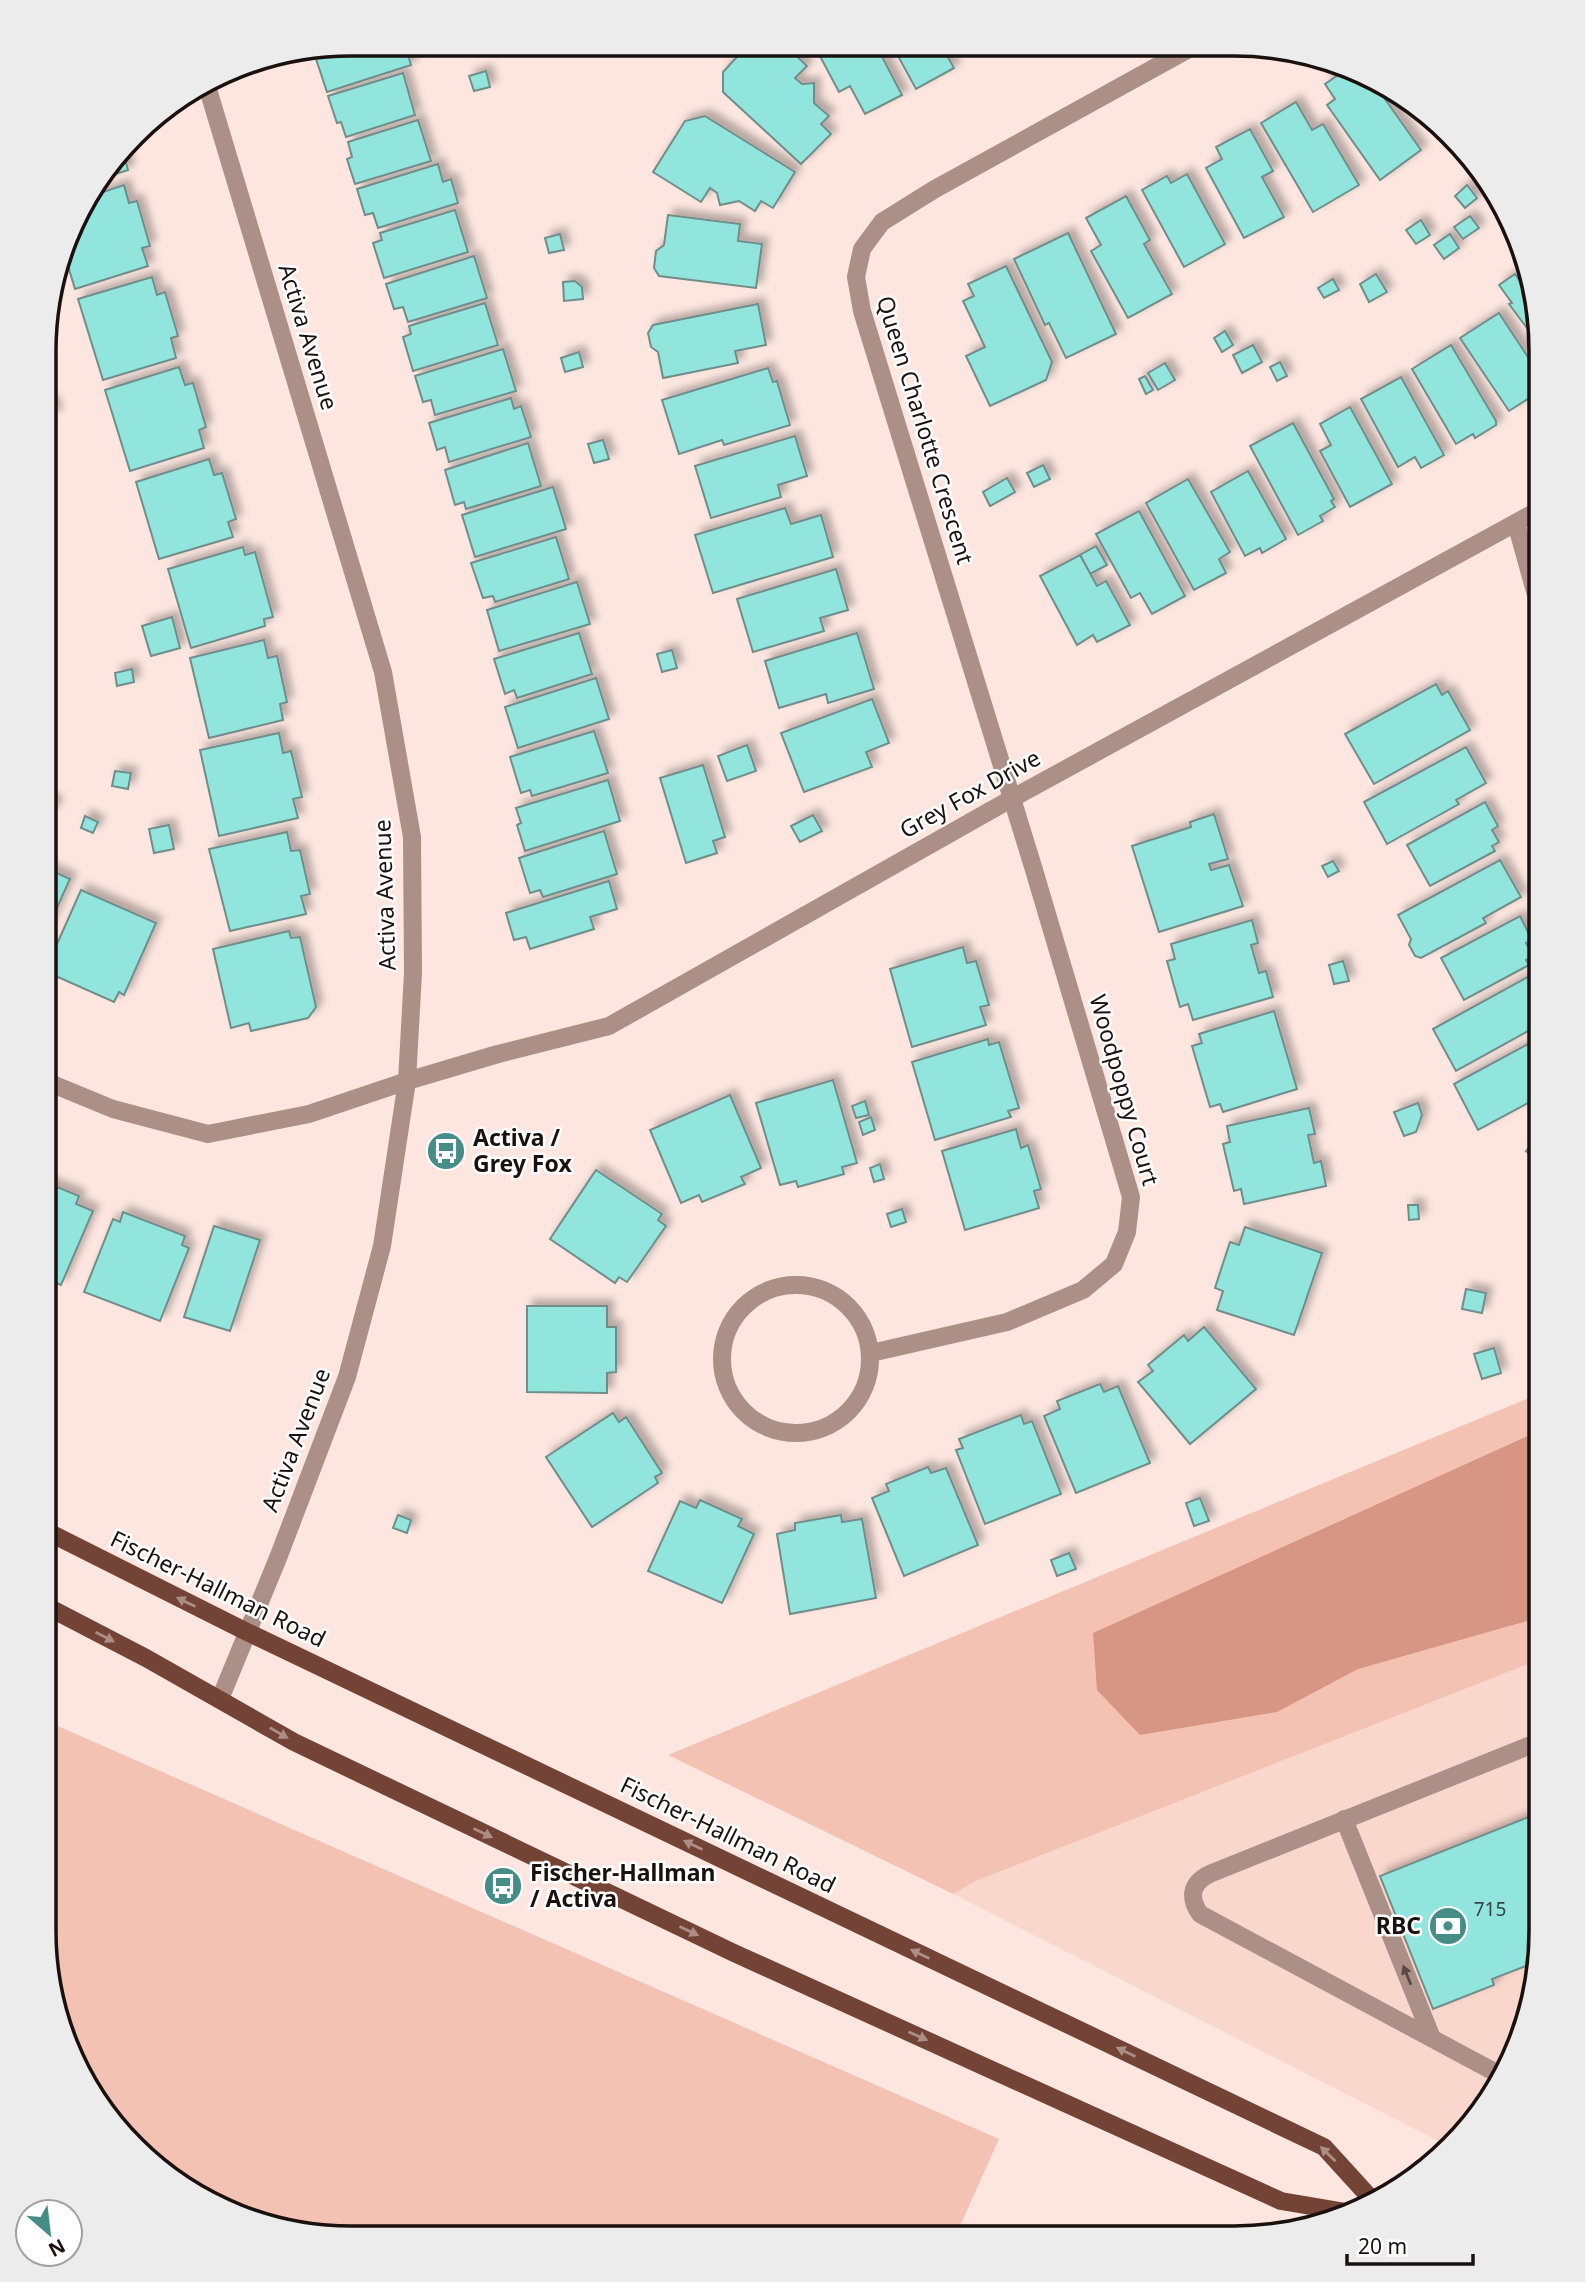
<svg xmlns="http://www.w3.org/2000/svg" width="1585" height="2282" viewBox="0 0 1585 2282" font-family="'Noto Sans',sans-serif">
	<defs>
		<filter id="shadow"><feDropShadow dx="6" dy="-6" stdDeviation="3.5" flood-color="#0004"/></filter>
	</defs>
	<rect width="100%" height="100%" fill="#fce6df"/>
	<path fill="#fad7cc" d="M1541,1659V1952L1525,2030L1489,2102L1450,2147L953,1894L976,1881Z"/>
	<g fill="#f3c2b3">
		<path d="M1541,1393V1659L976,1881L953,1894L668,1755Z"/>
		<path d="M44,1720L999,2139L955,2237L311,2236L180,2186L120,2133L75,2067L44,1932Z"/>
	</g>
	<path fill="#d69683" d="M1541,1430V1617L1358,1669L1277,1712L1140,1735L1097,1690L1093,1633Z"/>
	<g fill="#92e5dd" stroke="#718d8a" stroke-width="2" filter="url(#shadow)">
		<path d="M351,44H405L411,65L327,92L315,56L324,53L322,48Z"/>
		<path d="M748,45H785L807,66L795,78L802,84L814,83V103L829,116L821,124L831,134L801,164L723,92V72Z"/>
		<path d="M814,45H876L902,95L865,114L850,86L839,92Z"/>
		<path d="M892,45H941L954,68L916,89Z"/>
		<path d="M1350,67L1391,90L1394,93L1385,99L1421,150L1380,180L1327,105L1335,99L1325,84Z"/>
		<path d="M486,71L490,87L474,91L469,76Z"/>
		<path d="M403,73L415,115L346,137L341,122L337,123L328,96Z"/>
		<path d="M1296,102L1312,130L1323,124L1359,185L1313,212L1261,123Z"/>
		<path d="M705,116L795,172L773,208L761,201L755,211L739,201L720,205L717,193L710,188L701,202L653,172L685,121Z"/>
		<path d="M418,120L431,161L355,184L347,159L352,157L348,142Z"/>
		<path d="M1250,129L1273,171L1262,177L1284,217L1244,238L1206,168L1222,159L1216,147Z"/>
		<path d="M123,151L128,170L100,179Z"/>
		<path d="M438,164L443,182L451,179L458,203L378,228L373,213L365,215L357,189Z"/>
		<path d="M1187,174L1225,244L1184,267L1142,190L1167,176L1171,183Z"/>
		<path d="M124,185L129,203L137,201L150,246L142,248L148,266L75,289L65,256L85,198Z"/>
		<path d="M1467,185L1477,198L1465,208L1455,196Z"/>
		<path d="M1126,196L1150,240L1144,244L1172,294L1128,318L1091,251L1101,245L1086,218Z"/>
		<path d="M455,210L468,252L384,278L373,243L382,240L380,233Z"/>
		<path d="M668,215L740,224L738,241L762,244L756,288L659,276L654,268L656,251L664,245Z"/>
		<path d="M1470,216L1479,228L1463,239L1454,227Z"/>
		<path d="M1421,220L1430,235L1416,244L1406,230Z"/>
		<path d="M1068,233L1116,334L1066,358L1049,323L1045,325L1014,259Z"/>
		<path d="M560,234L564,250L549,253L545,238Z"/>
		<path d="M1450,234L1459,248L1444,259L1434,245Z"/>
		<path d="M474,256L487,298L408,322L403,307L394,309L386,284Z"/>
		<path d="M1006,266L1052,362L1046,380L990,406L966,356L985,347L963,301L974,296L968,284Z"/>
		<path d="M1376,274L1387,292L1369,302L1360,284Z"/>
		<path d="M1515,274L1527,291L1541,347L1509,304L1512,303L1499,285Z"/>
		<path d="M152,277L157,295L165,292L178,336L171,338L176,358L103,380L78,299Z"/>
		<path d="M1333,279L1339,290L1324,298L1318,288Z"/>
		<path d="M575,281L582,287L583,299L564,301L563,282Z"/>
		<path d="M485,303L498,345L413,371L403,337L411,334L409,326Z"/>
		<path d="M758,304L766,345L735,351L738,363L663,378L658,352L651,347L648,333L653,325Z"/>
		<path d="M1499,313L1541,377V388L1533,394L1534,395L1509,411L1460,338Z"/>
		<path d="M1225,331L1233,345L1222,352L1214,338Z"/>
		<path d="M1253,345L1262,362L1242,373L1233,355Z"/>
		<path d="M1451,345L1496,421V425L1475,438L1473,434L1456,444L1412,369Z"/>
		<path d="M503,349L516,391L435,415L431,400L423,402L415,376Z"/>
		<path d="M579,352L583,367L565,372L561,358Z"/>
		<path d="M1280,362L1287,376L1277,381L1270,367Z"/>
		<path d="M1165,363L1175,380L1158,390L1148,373Z"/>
		<path d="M179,367L185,385L193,383L206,427L199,430L204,448L130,471L105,390Z"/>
		<path d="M768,368L773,382L777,381L790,425L724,445L722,440L679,454L662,400Z"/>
		<path d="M1145,376L1153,390L1146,394L1139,379Z"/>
		<path d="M1401,377L1444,455L1421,468L1415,457L1398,467L1361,399Z"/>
		<path d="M511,398L514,409L521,406L531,437L449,462L445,447L437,450L429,423Z"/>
		<path d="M52,402L56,414L46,417V404Z"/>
		<path d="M1350,407L1392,484L1350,507L1320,451L1331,445L1320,424Z"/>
		<path d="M1293,423L1334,499L1331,501L1335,507L1320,516L1323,521L1298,535L1250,446Z"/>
		<path d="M795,436L807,476L778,485L781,497L711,518L695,466Z"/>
		<path d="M603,440L609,459L594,463L588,444Z"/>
		<path d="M528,443L541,486L466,509L464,502L455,505L445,470Z"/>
		<path d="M209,459L214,475L222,473L236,519L228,522L233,537L159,559L136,482Z"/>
		<path d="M1043,465L1050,479L1034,487L1027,473Z"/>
		<path d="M1248,471L1286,539L1262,553L1260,548L1245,556L1211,492Z"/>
		<path d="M1007,478L1015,492L990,506L983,492Z"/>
		<path d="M1188,479L1230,552L1219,559L1226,573L1194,590L1146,503Z"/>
		<path d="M553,487L566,529L475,557L462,515Z"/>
		<path d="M785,508L791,524L821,515L833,557L713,593L695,535Z"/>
		<path d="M1139,511L1185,596L1152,614L1140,593L1131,598L1096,534Z"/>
		<path d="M556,537L569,579L495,602L493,596L483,598L471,563Z"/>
		<path d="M1096,546L1107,565L1090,574L1080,555Z"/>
		<path d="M243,547L245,555L255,552L273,617L264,619L265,626L191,648L168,569Z"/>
		<path d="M1080,555L1097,586L1106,581L1130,625L1097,642L1093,635L1077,645L1040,576Z"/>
		<path d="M836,569L848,610L820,618L824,631L753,652L737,599Z"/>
		<path d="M577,582L590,624L499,651L487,610Z"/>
		<path d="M172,617L180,648L151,656L142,626Z"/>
		<path d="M579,633L592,674L517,698L514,690L505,694L494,659Z"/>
		<path d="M857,633L874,689L828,703L826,694L779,708L765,661Z"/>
		<path d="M264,640L268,658L277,656L287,702L280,704L283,720L209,738L190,658Z"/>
		<path d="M672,650L677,668L662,672L657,654Z"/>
		<path d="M132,669L134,682L117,686L115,673Z"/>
		<path d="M596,678L609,719L518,748L505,707Z"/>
		<path d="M1436,684L1442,695L1448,691L1470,730L1374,784L1345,734Z"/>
		<path d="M872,699L889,743L866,752L872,767L804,792L781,733Z"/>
		<path d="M594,731L608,773L532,796L530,790L521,793L510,757Z"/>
		<path d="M279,733L283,753L291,751L302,797L293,799L298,818L219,836L200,750Z"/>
		<path d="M747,745L756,771L727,781L718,756Z"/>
		<path d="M1466,747L1486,783L1456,800L1459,804L1387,844L1364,802Z"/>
		<path d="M703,765L725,837L713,841L717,853L686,863L660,778Z"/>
		<path d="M115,771L131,773L128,789L112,786Z"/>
		<path d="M608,780L620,821L525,851L517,825L521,823L516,808Z"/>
		<path d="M46,798L56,803L52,813L46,810Z"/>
		<path d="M1485,802L1498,826L1492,830L1499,842L1492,846L1495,851L1430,886L1407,845Z"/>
		<path d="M1214,814L1228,859L1209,864L1211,870L1229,865L1243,906L1159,932L1132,846L1191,827L1190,822Z"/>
		<path d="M813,815L822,831L800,842L791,826Z"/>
		<path d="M85,816L98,822L93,833L81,828Z"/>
		<path d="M169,825L174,849L154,853L149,829Z"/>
		<path d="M604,831L617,874L543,897L540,890L530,893L519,858Z"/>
		<path d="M287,832L291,851L300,850L310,894L301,896L306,914L230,931L209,849Z"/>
		<path d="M1500,860L1521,897L1483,918L1486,923L1421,958L1415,956L1409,945L1411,939L1398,915Z"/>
		<path d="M1333,861L1339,871L1328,877L1322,866Z"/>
		<path d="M46,868L70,879L45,934Z"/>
		<path d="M609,881L617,909L590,917L594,929L530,949L526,937L514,940L506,913Z"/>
		<path d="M81,890L156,923L124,995L119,992L114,1002L51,974L55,965L49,962Z"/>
		<path d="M1520,916L1532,940L1526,943L1533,956L1526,960L1529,965L1464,1000L1441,958Z"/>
		<path d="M1252,920L1258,943L1251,945L1259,973L1266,971L1273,997L1193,1020L1188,1004L1180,1007L1167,961L1175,959L1171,944Z"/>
		<path d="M289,931L291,938L300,937L316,1007L308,1018L251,1031L249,1023L231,1028L213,949Z"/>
		<path d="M963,947L967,963L976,961L989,1005L980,1007L986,1025L912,1047L890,969Z"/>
		<path d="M1343,961L1349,981L1334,984L1329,965Z"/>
		<path d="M1535,973L1541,984V1024L1456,1071L1433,1029Z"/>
		<path d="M1274,1011L1297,1089L1223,1112L1220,1104L1210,1107L1192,1046L1202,1043L1199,1034Z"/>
		<path d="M1541,1037V1096L1478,1130L1454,1084Z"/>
		<path d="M988,1039L989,1045L999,1042L1019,1108L1008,1111L1011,1117L935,1140L912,1062Z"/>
		<path d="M833,1080L857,1163L842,1167L844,1174L798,1187L796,1181L780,1185L756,1103Z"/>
		<path d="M730,1095L761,1168L741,1177L745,1184L702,1202L699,1195L681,1203L650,1130Z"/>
		<path d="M865,1101L869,1115L856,1118L852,1106Z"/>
		<path d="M1418,1103L1422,1115L1416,1132L1404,1136L1394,1112Z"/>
		<path d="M1309,1108L1315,1134L1308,1135L1314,1163L1321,1161L1326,1186L1244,1204L1241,1189L1234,1191L1223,1144L1230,1142L1227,1126Z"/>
		<path d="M871,1117L875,1130L863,1135L859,1122Z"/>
		<path d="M1016,1129L1021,1148L1028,1145L1041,1189L1034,1191L1039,1208L965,1230L942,1151Z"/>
		<path d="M1541,1133V1163L1526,1151Z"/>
		<path d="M880,1164L884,1179L874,1182L870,1168Z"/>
		<path d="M596,1170L662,1214L658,1220L666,1226L627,1282L619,1277L615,1283L550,1239Z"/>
		<path d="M45,1182L79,1196L76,1204L93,1211L61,1285L45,1278Z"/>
		<path d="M1408,1205H1418L1419,1219L1409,1220Z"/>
		<path d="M902,1209L906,1222L891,1227L887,1214Z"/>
		<path d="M123,1212L185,1236L182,1245L189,1248L160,1321L84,1292L113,1219L120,1222Z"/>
		<path d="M214,1226L260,1240L230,1331L184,1317Z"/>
		<path d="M1245,1227L1322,1253L1294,1335L1217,1310L1223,1291L1215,1288L1230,1242L1239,1245Z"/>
		<path d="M1466,1289L1486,1293L1482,1313L1462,1309Z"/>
		<path d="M527,1306H607V1327H616V1372L607,1373V1393L527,1392Z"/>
		<path d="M1204,1327L1256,1389L1190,1444L1138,1382L1153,1371L1148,1365L1184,1335L1188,1341Z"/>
		<path d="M1494,1348L1501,1373L1482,1379L1474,1354Z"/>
		<path d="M1100,1384L1104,1392L1118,1386L1150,1463L1076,1493L1044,1416L1060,1409L1057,1401Z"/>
		<path d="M613,1413L619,1422L626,1417L662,1473L655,1477L658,1483L592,1527L546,1457Z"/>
		<path d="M1021,1415L1024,1424L1032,1421L1061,1494L985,1524L956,1450L963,1448L959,1439Z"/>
		<path d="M928,1467L931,1473L946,1468L978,1545L904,1576L872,1498L889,1491L886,1484Z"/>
		<path d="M1200,1498L1209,1521L1194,1526L1186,1503Z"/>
		<path d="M700,1500L742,1519L738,1526L754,1534L722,1603L648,1571L680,1501L696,1508Z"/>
		<path d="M398,1515L411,1520L407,1533L393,1528Z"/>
		<path d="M841,1515L842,1522L862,1519L876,1598L790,1614L777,1534L795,1530V1523Z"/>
		<path d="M1069,1553L1076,1569L1057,1576L1051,1560Z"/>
		<path d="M1541,1812V1952L1539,1961L1492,1979L1494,1985L1433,2009L1380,1876Z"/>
	</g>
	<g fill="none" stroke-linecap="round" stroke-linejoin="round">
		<g stroke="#ac8f86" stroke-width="18">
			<path d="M207,86L383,672L412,837L413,973L407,1081L382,1246L347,1377L278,1558L220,1699"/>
			<path d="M1516,523L1541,613"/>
			<path d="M45,1081L113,1109L208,1134L309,1114L407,1081L498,1054L609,1026L1011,799L1541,509"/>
			<circle cx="796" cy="1359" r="74"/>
			<path d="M871,1353L1007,1322L1083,1290L1114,1264L1127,1232L1131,1197L1034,870L862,311L856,277L862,249L882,222L935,189L1194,46"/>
			<path d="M1344,1819L1432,2038"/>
			<path d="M1502,2076L1200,1914C1187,1895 1193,1881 1212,1873L1541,1741"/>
		</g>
		<g stroke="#734435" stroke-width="18">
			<path d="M44,1530L247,1632L1324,2147L1375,2203"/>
			<path d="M44,1605L146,1658L294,1742L734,1953L1281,2201L1346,2212"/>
		</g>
	</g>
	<defs><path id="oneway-solid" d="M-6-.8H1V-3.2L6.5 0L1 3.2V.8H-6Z" transform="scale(1.75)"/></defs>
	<g fill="#ab8f86">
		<use href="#oneway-solid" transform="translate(186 1602) rotate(-154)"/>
		<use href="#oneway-solid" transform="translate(105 1637) rotate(27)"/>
		<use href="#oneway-solid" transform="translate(279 1733) rotate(30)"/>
		<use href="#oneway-solid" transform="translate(483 1833) rotate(26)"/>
		<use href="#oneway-solid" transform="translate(693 1845) rotate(-154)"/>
		<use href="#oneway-solid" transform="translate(689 1931) rotate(26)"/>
		<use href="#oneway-solid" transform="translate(920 1954) rotate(-154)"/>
		<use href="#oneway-solid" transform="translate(918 2036) rotate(24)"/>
		<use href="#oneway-solid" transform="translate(1126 2052) rotate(-154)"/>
		<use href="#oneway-solid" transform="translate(1328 2154) rotate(-136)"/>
	</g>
	<use fill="#5c4a44" href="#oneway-solid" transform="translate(1407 1975) rotate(-112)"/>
	<defs>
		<g id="bus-disc" transform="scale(2.0125)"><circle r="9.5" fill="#478d87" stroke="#fff"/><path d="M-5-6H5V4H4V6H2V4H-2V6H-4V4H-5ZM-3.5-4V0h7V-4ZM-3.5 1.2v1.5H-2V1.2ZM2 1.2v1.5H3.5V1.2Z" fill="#fff"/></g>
		<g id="bank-disc" transform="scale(2.0125)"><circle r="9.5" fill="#478d87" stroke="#fff"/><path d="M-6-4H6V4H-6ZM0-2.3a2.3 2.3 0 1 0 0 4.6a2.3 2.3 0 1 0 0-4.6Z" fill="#fff"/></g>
	</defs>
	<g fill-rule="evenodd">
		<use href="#bus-disc" x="446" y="1151"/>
		<use href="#bus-disc" x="503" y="1886"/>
		<use href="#bank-disc" x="1448" y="1926"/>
	</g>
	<g text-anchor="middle" stroke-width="5" stroke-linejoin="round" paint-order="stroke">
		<g font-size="19" fill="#384642">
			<text x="1490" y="1916">715</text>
		</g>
		<g font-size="23" fill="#1a110e" stroke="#fff">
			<text transform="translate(308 337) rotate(73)" y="8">Activa Avenue</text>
			<text transform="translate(925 430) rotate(73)" y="8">Queen Charlotte Crescent</text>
			<text transform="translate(970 794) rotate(-29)" y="8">Grey Fox Drive</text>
			<text transform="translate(385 895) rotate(-92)" y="8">Activa Avenue</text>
			<text transform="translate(1124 1090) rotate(74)" y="8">Woodpoppy Court</text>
			<text transform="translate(296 1440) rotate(-69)" y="8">Activa Avenue</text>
			<text transform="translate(218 1589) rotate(26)" y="8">Fischer-Hallman Road</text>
			<text transform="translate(728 1835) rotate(26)" y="8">Fischer-Hallman Road</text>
		</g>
		<g font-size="23" font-weight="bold" fill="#1a110e" stroke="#fff" text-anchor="start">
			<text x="473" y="1146">Activa /<tspan x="473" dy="26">Grey Fox</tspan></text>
			<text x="530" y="1881">Fischer-Hallman<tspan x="530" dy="26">/ Activa</tspan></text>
			<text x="1421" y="1934" text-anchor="end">RBC</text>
		</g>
	</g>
	<path d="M0 0H1585V2282H0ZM351 56H1234A295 295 0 0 1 1529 351V1931A295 295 0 0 1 1234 2226H351A295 295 0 0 1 56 1931V351A295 295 0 0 1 351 56Z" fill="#edecec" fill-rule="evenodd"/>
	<path fill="none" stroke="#1a110e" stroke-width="3.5" d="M351 56H1234A295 295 0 0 1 1529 351V1931A295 295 0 0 1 1234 2226H351A295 295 0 0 1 56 1931V351A295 295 0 0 1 351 56Z"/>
	<g transform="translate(49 2233) rotate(152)"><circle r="33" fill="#ffffff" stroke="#a3a09f" stroke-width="2"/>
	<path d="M0-5L12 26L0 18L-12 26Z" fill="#478d87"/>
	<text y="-10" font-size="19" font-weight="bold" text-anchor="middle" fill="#1a110e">N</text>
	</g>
	<path d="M1347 2254v10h126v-10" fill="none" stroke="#1a110e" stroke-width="3.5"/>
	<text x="1358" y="2254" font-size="21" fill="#1a110e" stroke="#ffffff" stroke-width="5" paint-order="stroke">20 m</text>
</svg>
